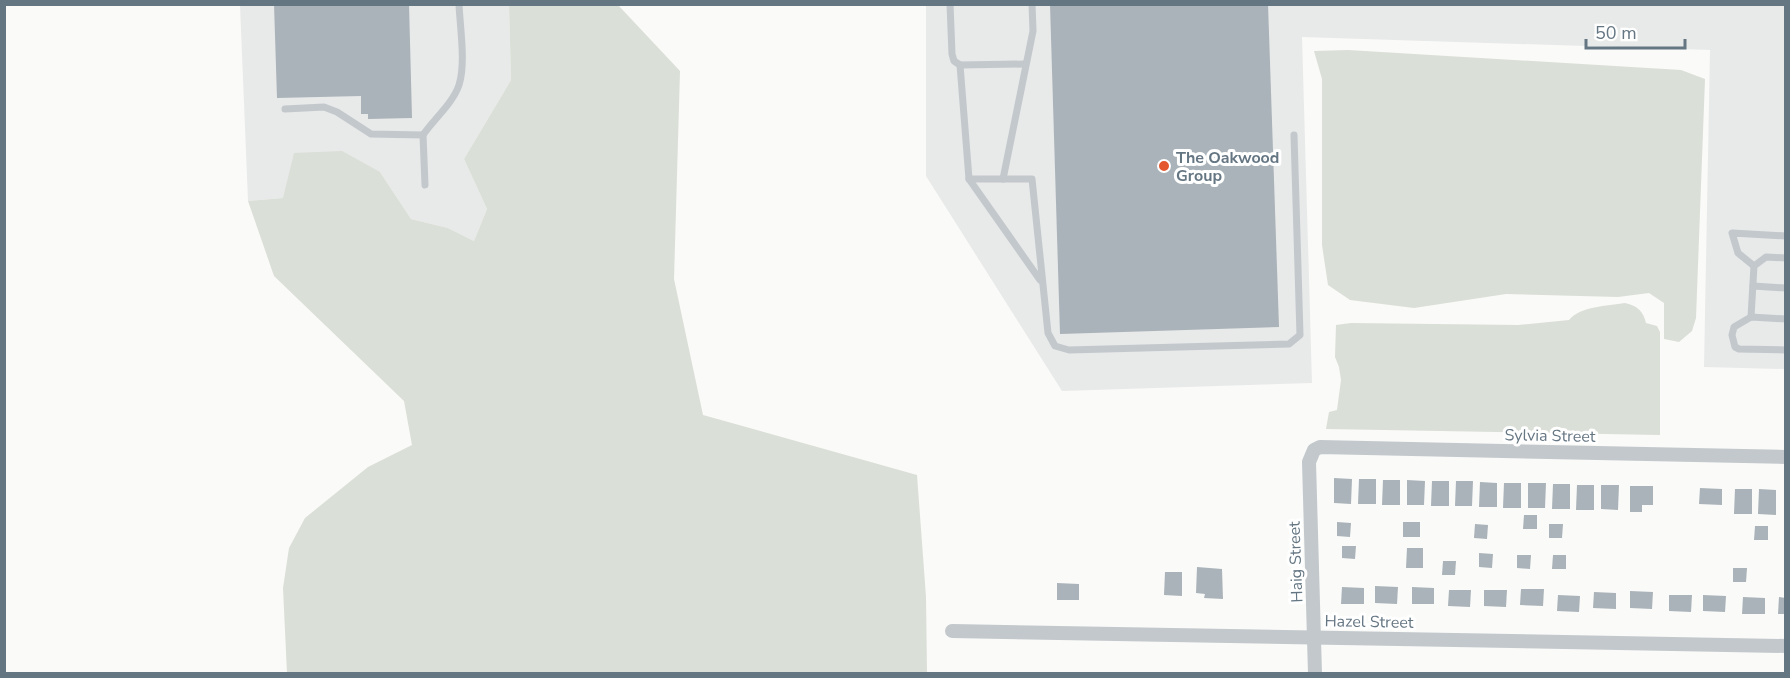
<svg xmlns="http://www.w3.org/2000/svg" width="1790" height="678" viewBox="0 0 1790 678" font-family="'Nunito Sans',sans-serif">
	<rect width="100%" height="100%" fill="#fafaf8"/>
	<g fill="#e8e9e9">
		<path d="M240,5H509L511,80L464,159L487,209L474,241L448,228L411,219L380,172L283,198L248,201Z"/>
		<path d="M926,5H1785V369L1704,367L1710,50L1302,37L1312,383L1062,391L926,176Z"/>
	</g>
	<g fill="#dadfd7">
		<path d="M509,5H618L680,71L674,279L703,415L917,475L926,597L927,673H287L283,588L289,548L305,518L368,467L412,445L404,401L274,276L248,201L283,198L294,153L342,151L380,172L411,219L448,228L474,241L487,209L464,159L511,80Z"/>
		<path d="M1348,50L1681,70L1705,79L1696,318L1692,331L1679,342L1664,339V303L1649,293L1618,297L1506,294L1414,308L1350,300L1328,285L1322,245V79L1314,51Z"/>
		<path d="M1625,303C1638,306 1643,311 1646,323L1657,326L1660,332V435L1326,429L1329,412L1337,410L1341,380L1339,367L1335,357L1336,325L1351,323L1518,325L1569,320C1581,306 1607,306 1625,303Z"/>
	</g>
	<g fill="#aab3b9">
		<path d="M274,4H409L412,118L368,119V114H361V96L277,98Z"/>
		<path d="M1050,4H1268L1279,327L1060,334Z"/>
		<path d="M1334,478L1352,479L1351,504L1334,503Z"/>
		<path d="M1359,479H1376V504H1358Z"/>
		<path d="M1383,480H1400V505H1382Z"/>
		<path d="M1407,480L1425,481L1424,505H1407Z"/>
		<path d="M1432,481H1449V506H1431Z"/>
		<path d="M1456,481H1473L1472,506H1455Z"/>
		<path d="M1480,482L1497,483V507H1479Z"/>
		<path d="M1504,483H1521V508H1503Z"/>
		<path d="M1528,483H1546L1545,508H1528Z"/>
		<path d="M1553,484H1570V509H1552Z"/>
		<path d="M1577,485H1594V510H1576Z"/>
		<path d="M1601,485H1619L1618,510L1601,509Z"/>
		<path d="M1630,486H1653V505H1642V512H1630Z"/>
		<path d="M1700,488L1722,489V505L1699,504Z"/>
		<path d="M1735,489H1752V514H1734Z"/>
		<path d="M1759,489L1776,490V515L1758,514Z"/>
		<path d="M1524,515H1537V529H1523Z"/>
		<path d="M1337,522L1351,523L1350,537L1337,536Z"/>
		<rect x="1403" y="522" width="17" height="15"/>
		<path d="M1475,524L1488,525L1487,539L1474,538Z"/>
		<path d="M1549,524H1563L1562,538H1549Z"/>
		<path d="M1755,526H1768V540H1754Z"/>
		<path d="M1342,546H1356L1355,559L1342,558Z"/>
		<path d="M1407,548H1423V568H1406Z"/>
		<path d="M1479,553L1493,554L1492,568L1479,567Z"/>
		<path d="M1517,555H1531L1530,569L1517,568Z"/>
		<path d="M1553,555H1566V569H1552Z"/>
		<path d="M1443,561H1456L1455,575H1442Z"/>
		<path d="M1197,567L1222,569L1223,599L1204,598L1205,594L1196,593Z"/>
		<path d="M1733,568H1747L1746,582H1733Z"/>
		<path d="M1165,572H1182V596L1164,595Z"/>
		<path d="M1057,583L1079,584V600H1057Z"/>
		<path d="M1375,586L1398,587L1397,604L1375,603Z"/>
		<path d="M1342,587L1364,588V604H1341Z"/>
		<path d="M1412,587L1434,588V604H1412Z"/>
		<path d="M1521,589H1544L1543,606L1520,605Z"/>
		<path d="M1449,590H1471L1470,607L1448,606Z"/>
		<path d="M1484,590H1507L1506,607L1484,606Z"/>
		<path d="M1630,591L1653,592L1652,609L1630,608Z"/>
		<path d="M1594,592L1616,593V609L1593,608Z"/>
		<path d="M1558,595L1580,596L1579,612L1557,611Z"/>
		<path d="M1669,595H1692L1691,612L1669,611Z"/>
		<path d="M1703,595L1726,596L1725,612L1703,611Z"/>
		<path d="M1743,597L1765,598V614H1742Z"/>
		<path d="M1779,597L1786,598V614H1778Z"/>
	</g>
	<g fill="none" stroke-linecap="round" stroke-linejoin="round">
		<g stroke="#c3c8cc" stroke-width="7">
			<path d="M950,4L952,54L954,61L960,65L1025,64"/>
			<path d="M960,65L969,179L1040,280"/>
			<path d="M285,109L324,107L337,112L371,134L423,135"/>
			<path d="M969,179H1032L1048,333L1055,346L1069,350L1289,344L1300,335L1294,135"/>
			<path d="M1003,179L1033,31L1032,4"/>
			<path d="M425,185L423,135C434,119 453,103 459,85C466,63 460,28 459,4"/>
			<path d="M1754,266L1738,253L1732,233L1786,236"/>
			<path d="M1753,286L1786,288"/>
			<path d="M1751,317L1754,266L1766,257L1786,258"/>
			<path d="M1786,319L1751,317L1734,327L1732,335L1735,347L1739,349L1786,350"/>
		</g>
		<g stroke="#c3c8cc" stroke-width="14">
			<path d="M952,631L1786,646"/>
			<path d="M1315,674L1309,462L1314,450L1320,447L1786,457"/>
		</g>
	</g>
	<circle fill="#e4572e" stroke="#fff" stroke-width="2" cx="1164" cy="166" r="6"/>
	<g text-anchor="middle" stroke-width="6" stroke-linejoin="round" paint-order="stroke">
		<g font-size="16" font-weight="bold" fill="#657683" stroke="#fff" text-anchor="start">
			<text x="1176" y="163">The Oakwood<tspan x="1176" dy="18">Group</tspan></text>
		</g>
		<g font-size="16" fill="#657683" stroke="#fff">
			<text transform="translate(1550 435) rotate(1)" y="6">Sylvia Street</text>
			<text transform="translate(1295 562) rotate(-92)" y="6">Haig Street</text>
			<text transform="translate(1369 621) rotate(1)" y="6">Hazel Street</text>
		</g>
	</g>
	<rect width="1790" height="678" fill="none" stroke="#657683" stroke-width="12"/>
	<path d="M1586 39v9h99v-9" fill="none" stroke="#657683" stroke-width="3"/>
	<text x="1595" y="39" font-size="18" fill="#657683" stroke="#ffffff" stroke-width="4.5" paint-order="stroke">50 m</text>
</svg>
